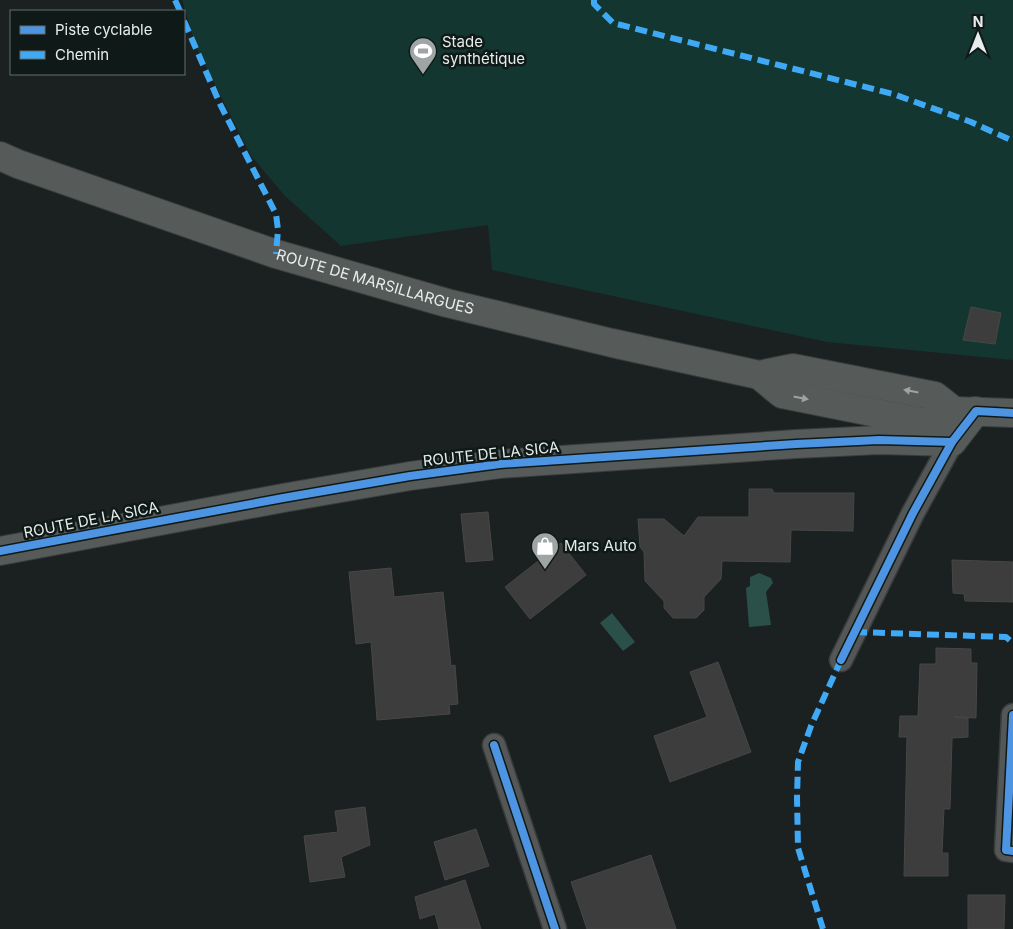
<svg xmlns="http://www.w3.org/2000/svg" width="1013" height="929" viewBox="0 0 1013 929" font-family="Inter,sans-serif">
	<rect width="100%" height="100%" fill="#1b2020"/>
	<path fill="#133631" d="M182,0H1013V360L827,342L492,270L488,225L341,246L285,196L251,156L196,47Z"/>
	<g fill="#2a5049">
		<path d="M759,573L771,578L773,583L766,592L771,625L749,627L746,588L750,586V577Z"/>
		<path d="M612,613L635,642L623,651L600,623Z"/>
	</g>
	<g fill="#3c3d3c" stroke="#474746">
		<path d="M971,307L1001,313L995,344L963,340Z"/>
		<path d="M749,489H772L774,493H854L853,531L791,530L790,562L722,561L721,579L704,597V610L696,618H673L664,608V601L645,581L644,552L640,547L638,519H664L684,536L698,517H749Z"/>
		<path d="M488,512L493,560L466,562L461,514Z"/>
		<path d="M561,543L586,575L530,619L505,587Z"/>
		<path d="M952,560L1013,562V602L965,601L964,594L953,593Z"/>
		<path d="M391,568L394,597L443,592L451,666L455,665L458,704L449,705L450,714L377,720L371,642L356,644L349,572Z"/>
		<path d="M936,648L971,649V663H977L976,718L954,717L968,718V737L952,738L950,809H944L942,853H948V876H904L907,737H899L900,716H918L920,664H936Z"/>
		<path d="M718,662L751,752L670,782L654,736L707,717L690,672Z"/>
		<path d="M365,807L370,845L341,857L345,877L310,882L304,836L338,832L335,811Z"/>
		<path d="M476,829L489,866L445,880L434,842Z"/>
		<path d="M651,855L676,929H587L571,882Z"/>
		<path d="M465,880L481,929H439L435,914L420,919L415,897Z"/>
		<path d="M968,895H1005L1004,929H968Z"/>
	</g>
	<g fill="none" stroke-linecap="round" stroke-linejoin="round">
		<g stroke="#383c3c" stroke-width="25">
			<g id="street">
				<path d="M841,660L913,513L952,442"/>
				<path d="M1013,715L1006,850L1013,851"/>
				<path d="M494,745L555,929"/>
			</g>
		</g>
		<g stroke="#383c3c" stroke-width="30">
			<g id="secondary">
				<path id="s1" d="M0,156L18,164L276,254L447,303L612,343L759,375L793,368L935,396L954,411"/>
				<path d="M759,375L782,394L927,423L954,411L1013,413"/>
				<path d="M0,551L283,498L410,476L500,464L796,444L879,440L952,442L976,411"/>
			</g>
		</g>
		<use href="#street" stroke="#555757" stroke-width="22"/>
		<use href="#secondary" stroke="#565b5a" stroke-width="28"/>
		<g stroke="#3fa9f5" stroke-width="6" stroke-dasharray="12 6" stroke-linecap="butt">
			<path d="M175,0L180,11"/>
			<path d="M594,0V4L613,23L893,94L971,122L1013,141"/>
			<path d="M184,21L220,104L276,214L278,230L276,254"/>
			<path d="M855,632L1006,637L1013,643"/>
			<path d="M823,929L798,848L797,798L798,762L811,726L841,660"/>
		</g>
		<g stroke="#0f1a18" stroke-width="11">
			<g id="cycleway">
				<path d="M0,551L283,498L410,476L500,464L796,444L879,440L952,442L976,411L1013,413"/>
				<path d="M841,660L913,513L952,442"/>
				<path d="M1013,715L1006,850L1013,851"/>
				<path d="M494,745L555,929"/>
			</g>
		</g>
		<use href="#cycleway" stroke="#4d94e3" stroke-width="8"/>
	</g>
	<defs><path id="oneway-solid" d="M-6-.8H1V-3.2L6.5 0L1 3.2V.8H-6Z" transform="scale(1.25)"/></defs>
	<g fill="#9ea4a2">
		<use href="#oneway-solid" transform="translate(911 391) rotate(-169)"/>
		<use href="#oneway-solid" transform="translate(801 398) rotate(11)"/>
	</g>
	<defs>
		<g id="stadium-pin" transform="scale(1.4375)"><path d="M0 17L-7.5 6A9.5 9.5 0 1 1 7.5 6Z" fill="#9fa5a4" stroke="#0f1a18"/><path d="M0-5a6.5 5 0 1 0 0 10a6.5 5 0 1 0 0-10ZM-3.5-1.8h7v3.6h-7Z" fill="#fff"/></g>
		<g id="shop-pin" transform="scale(1.4375)"><path d="M0 17L-7.5 6A9.5 9.5 0 1 1 7.5 6Z" fill="#9fa5a4" stroke="#0f1a18"/><path d="M-5-2.5h2.3a2.7 3.5 0 0 1 5.4 0H5L5.5 6h-11ZM-1.5-2.5h3a1.5 2.3 0 0 0-3 0Z" fill="#fff"/></g>
	</defs>
	<g fill-rule="evenodd">
		<use href="#stadium-pin" x="423" y="51"/>
		<use href="#shop-pin" x="545" y="546"/>
	</g>
	<g text-anchor="middle" stroke-width="5" stroke-linejoin="round" paint-order="stroke">
		<g font-size="15" fill="#e6edeb" stroke="#0f1a18" text-anchor="start">
			<text x="442" y="47">Stade<tspan x="442" dy="17">synthétique</tspan></text>
			<text x="564" y="551">Mars Auto</text>
		</g>
		<g font-size="15" fill="#e6edeb" stroke="#0f1a18">
			<text dy="5" stroke="none"><textPath href="#s1" startOffset="396">ROUTE DE MARSILLARGUES</textPath></text>
			<text transform="translate(491 454) rotate(-6)" y="5">ROUTE DE LA SICA</text>
			<text transform="translate(91 520) rotate(-11)" y="5">ROUTE DE LA SICA</text>
		</g>
	</g>
	<rect x="10" y="10" width="175" height="65" fill="#0f1a18" stroke="#656e6c"/>
	<rect x="20" y="26" width="25" height="8" fill="#4d94e3" stroke="#656e6c"/>
	<text x="55" y="35" font-size="15" fill="#e6edeb">Piste cyclable</text>
	<rect x="20" y="51" width="25" height="8" fill="#3fa9f5" stroke="#656e6c"/>
	<text x="55" y="60" font-size="15" fill="#e6edeb">Chemin</text>
	<g transform="translate(978 35)" stroke="#0f1a18" stroke-width="4" paint-order="stroke">
	<path d="M0-4L9 19L0 12L-9 19Z" fill="#e6edeb"/>
	<text y="-8" font-size="14" font-weight="bold" text-anchor="middle" fill="#e6edeb">N</text>
	</g>
</svg>
